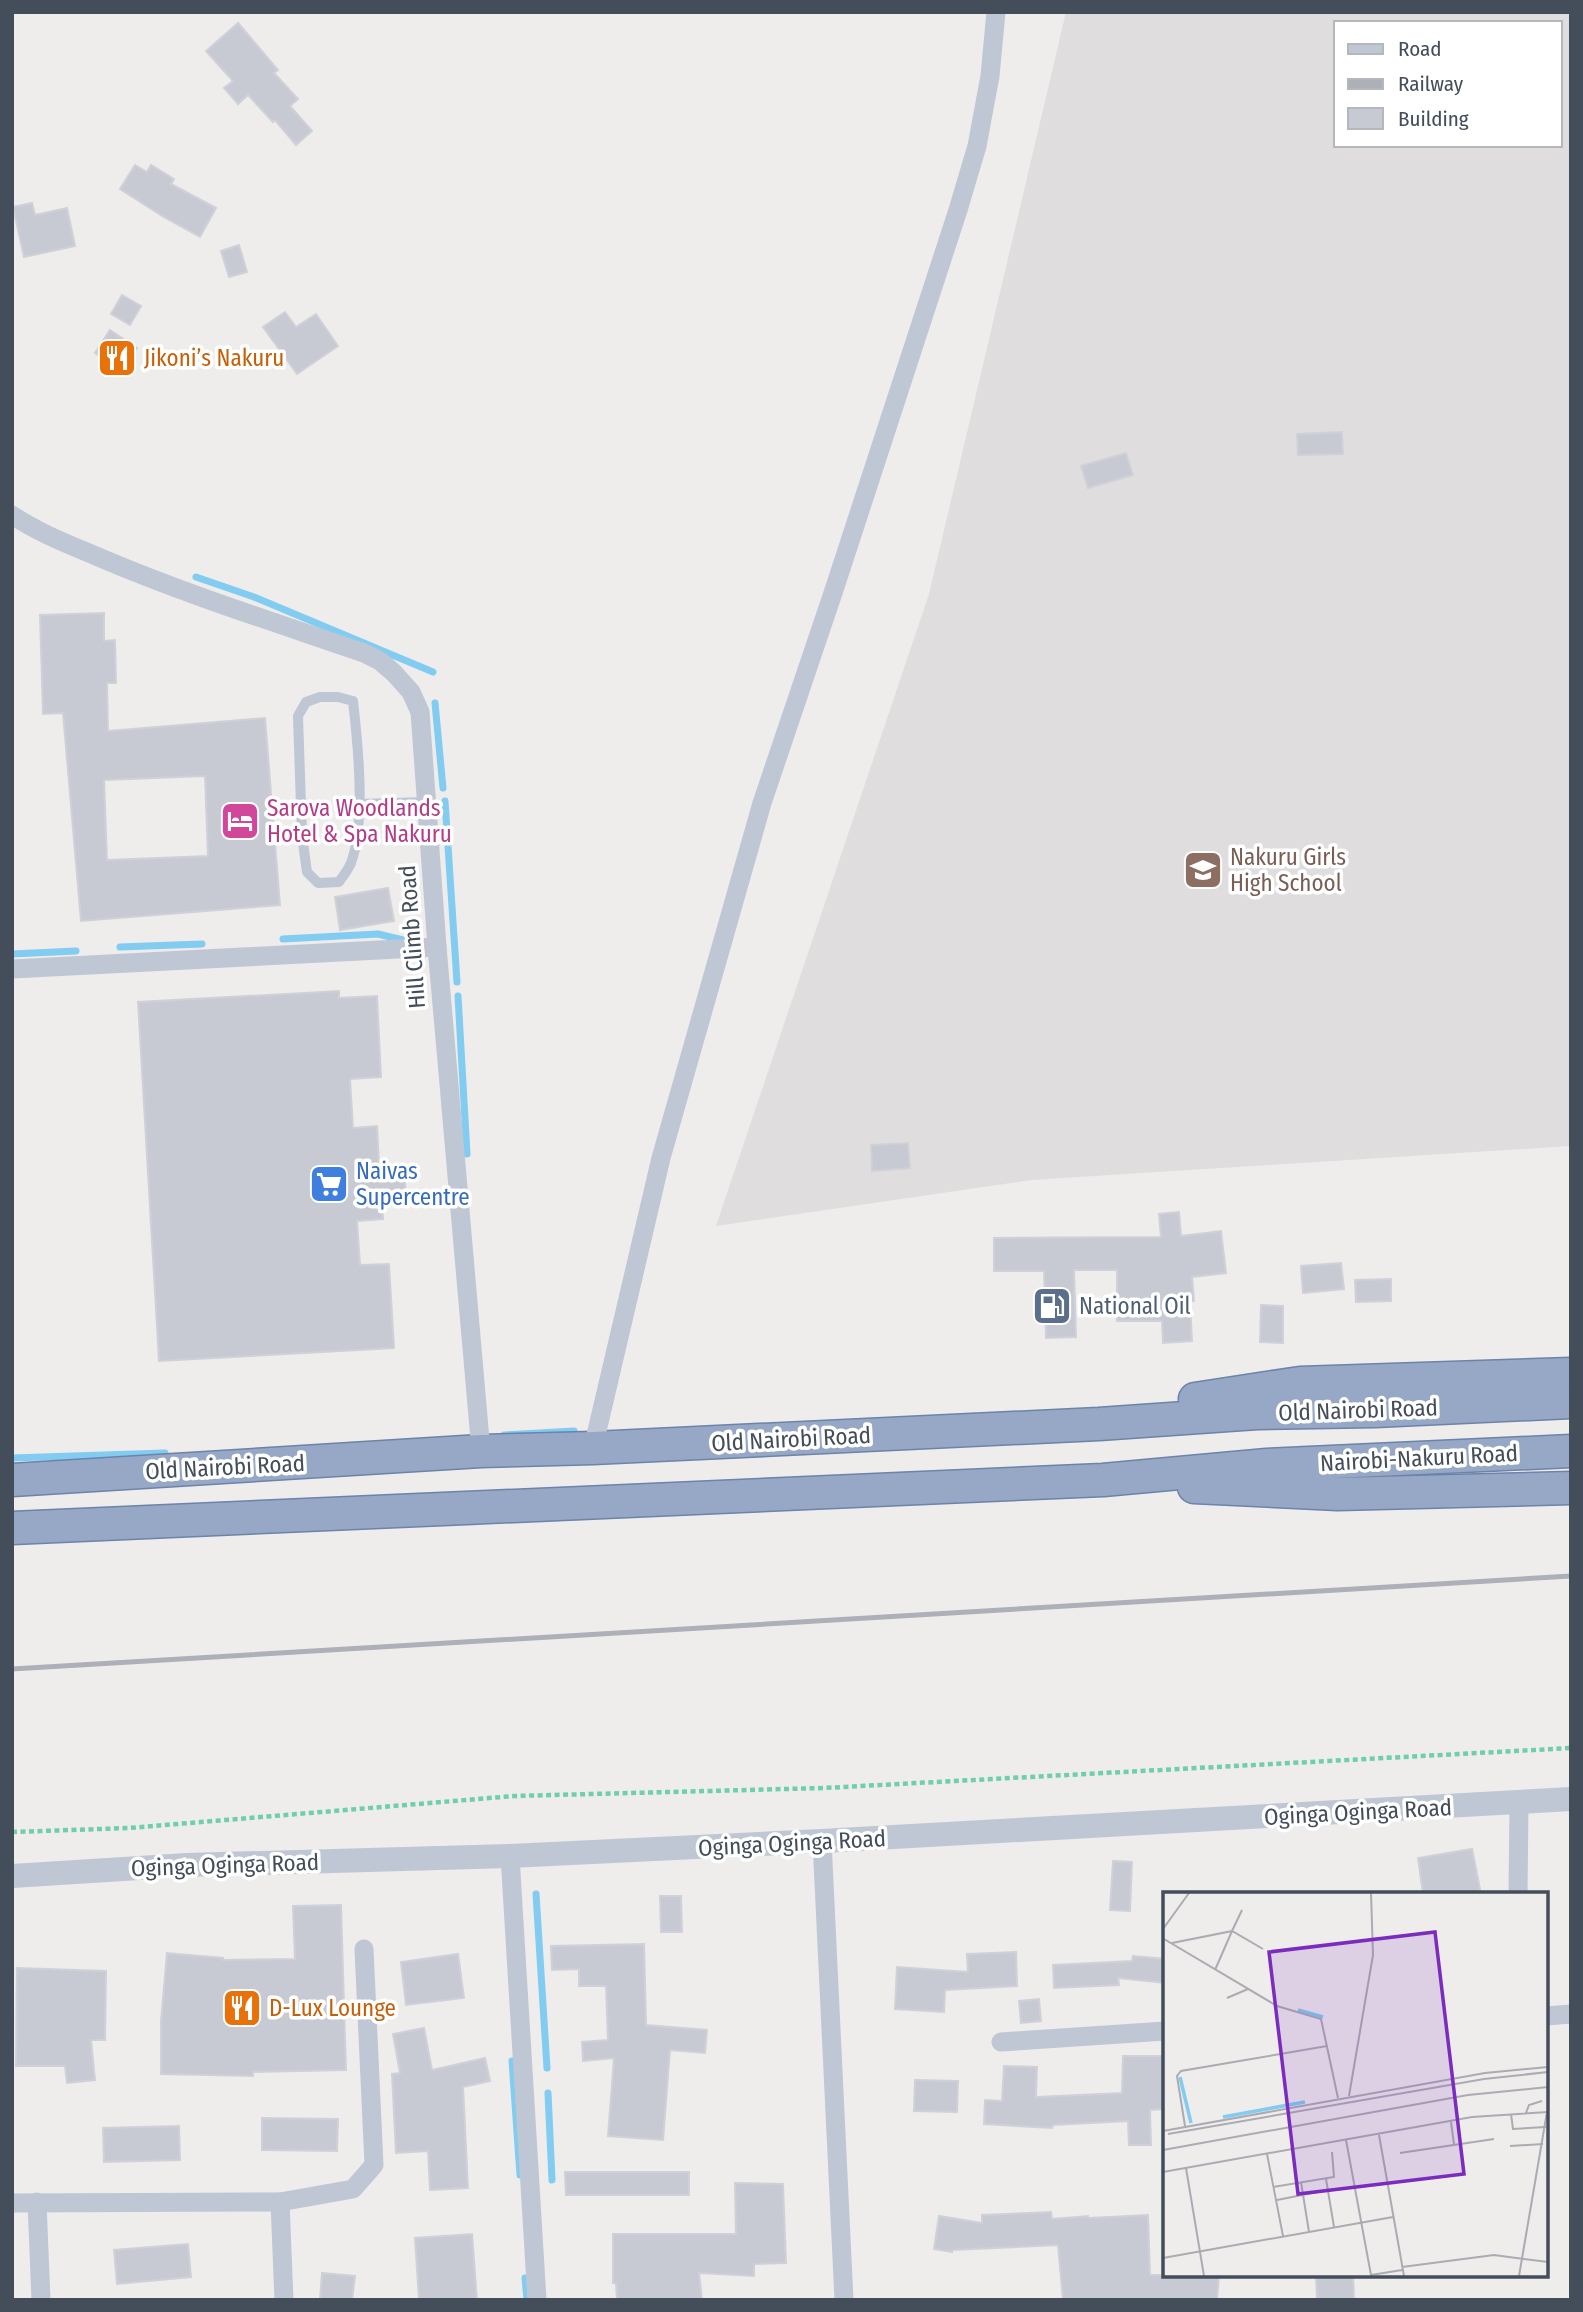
<svg xmlns="http://www.w3.org/2000/svg" width="1583" height="2312" viewBox="0 0 1583 2312" font-family="'Fira Sans Condensed',sans-serif">
	<rect width="100%" height="100%" fill="#efecec"/>
	<path fill="#e0ddde" fill-rule="evenodd" d="M1066,12H1571V1146L1032,1180L716,1226L929,594ZM1336,23H1560V145H1336Z"/>
	<g fill="none" stroke-linecap="round" stroke-linejoin="round">
		<g stroke="#81ccf0" stroke-width="7">
			<path d="M196,577L254,597L433,672"/>
			<path d="M435,703L443,788"/>
			<path d="M445,801L457,982"/>
			<path d="M283,939L378,934L403,940"/>
			<path d="M120,947L202,944"/>
			<path d="M12,954L76,951"/>
			<path d="M458,996L467,1154"/>
			<path d="M504,1435L574,1431"/>
			<path d="M12,1458L165,1453"/>
			<path d="M536,1894L547,2068"/>
			<path d="M512,2061L520,2175"/>
			<path d="M548,2093L552,2180"/>
			<path d="M525,2278L527,2300"/>
		</g>
	</g>
	<g fill="#c8cad3" stroke="#d0d1d8" stroke-width="2" fill-rule="evenodd">
		<path d="M238,23L278,70L274,73L298,99L290,106L312,131L296,145L275,120L273,122L248,95L238,104L224,88L233,81L206,51Z"/>
		<path d="M135,165L147,172L151,165L174,179L171,184L216,208L200,237L162,216L120,189Z"/>
		<path d="M32,203L35,215L67,208L75,246L24,257L13,207Z"/>
		<path d="M239,245L247,272L229,277L221,251Z"/>
		<path d="M122,295L141,306L130,325L111,314Z"/>
		<path d="M285,312L296,327L316,314L338,346L297,374L263,327Z"/>
		<path d="M110,330L137,348L122,371L95,353Z"/>
		<path d="M1342,432L1343,454L1298,455L1297,434Z"/>
		<path d="M1126,453L1133,475L1088,488L1081,466Z"/>
		<path d="M104,613V641L115,640L116,683H107L108,731L265,718L280,905L81,921L63,713L43,714L40,615ZM205,776L208,856L107,860L104,780Z"/>
		<path d="M388,888L394,921L340,930L335,897Z"/>
		<path d="M339,991V998L377,996L381,1077L350,1079L353,1128L377,1126L379,1165L404,1164L406,1200L382,1201L383,1219L357,1221L360,1265L389,1264L394,1348L159,1361L138,1002Z"/>
		<path d="M908,1143L910,1168L872,1171L871,1145Z"/>
		<path d="M1179,1212L1181,1236L1221,1231L1226,1273L1192,1277L1194,1301H1190L1192,1341L1163,1343L1162,1321H1117V1270H1074L1076,1337L1046,1338L1044,1271H994V1238L1161,1237L1159,1214Z"/>
		<path d="M1341,1263L1344,1289L1303,1293L1301,1266Z"/>
		<path d="M1391,1279V1301L1356,1302L1355,1280Z"/>
		<path d="M1261,1305L1283,1306V1343L1260,1342Z"/>
		<path d="M1472,1849L1481,1894H1423L1418,1858Z"/>
		<path d="M1113,1861L1132,1862L1130,1911L1110,1910Z"/>
		<path d="M660,1896H681L682,1932H661Z"/>
		<path d="M341,1905L346,2070L253,2072V2076L161,2074V2021L167,1953L223,1958V1960L295,1959L293,1906Z"/>
		<path d="M644,1944L646,2025L707,2030L705,2053L670,2050L663,2140L608,2136L614,2058L583,2061L582,2042L608,2040L606,1986H579V1969L552,1970L551,1946Z"/>
		<path d="M1016,1952L1017,1986L945,1990L944,2012L895,2009L897,1967L968,1972L967,1954Z"/>
		<path d="M458,1954L464,1998L406,2005L401,1962Z"/>
		<path d="M1133,1956L1165,1959V1983L1118,1978L1119,1985L1054,1988L1053,1965L1132,1961Z"/>
		<path d="M17,1968L106,1971L105,2040H91L95,2080L67,2083L65,2066H16Z"/>
		<path d="M1039,1999L1041,2021L1021,2023L1019,2001Z"/>
		<path d="M424,2028L432,2070L485,2058L490,2081L463,2087L468,2188L430,2190L428,2151L396,2153L392,2074L400,2073L393,2034Z"/>
		<path d="M1123,2056H1165V2109L1150,2110L1151,2145H1129L1128,2121L1053,2125L1052,2128L984,2124L985,2100L1002,2101L1004,2066L1037,2067L1036,2097L1122,2093Z"/>
		<path d="M915,2080L958,2081L957,2112L914,2111Z"/>
		<path d="M262,2118L338,2119L337,2151L262,2150Z"/>
		<path d="M179,2126L180,2160L104,2162L103,2128Z"/>
		<path d="M565,2172H689V2195H566Z"/>
		<path d="M735,2183L783,2184L786,2263L754,2264V2276L699,2273L702,2300H617L616,2283H613V2234H736Z"/>
		<path d="M1051,2212L1052,2219L1088,2216V2218L1148,2215L1150,2275H1219L1217,2300H1063L1058,2245L952,2250V2252L934,2249L939,2216L982,2223V2215Z"/>
		<path d="M472,2234L477,2300H419L415,2238Z"/>
		<path d="M188,2244L191,2277L117,2284L114,2250Z"/>
		<path d="M322,2273L355,2276L352,2300H320Z"/>
		<path d="M1316,2275H1353L1354,2300H1317Z"/>
	</g>
	<g fill="none" stroke-linecap="round" stroke-linejoin="round">
		<g stroke="#6c83aa" stroke-width="35">
			<g id="trunk">
				<path d="M1195,1399L1300,1383L1571,1374"/>
				<path d="M12,1480L481,1451L593,1448L1099,1424L1257,1413L1375,1411L1571,1402"/>
				<path d="M1194,1487L1338,1494L1571,1488"/>
				<path d="M12,1528L1103,1480L1267,1465L1571,1451"/>
			</g>
		</g>
		<path stroke="#6ed0aa" stroke-width="4.5" stroke-dasharray="5 3.5" stroke-linecap="butt" d="M12,1832L129,1828L514,1796L824,1788L1571,1748"/>
		<g stroke="#bec7d3" stroke-width="10">
			<path d="M320,697H338L353,701C358,745 366,822 351,863C348,870 343,876 339,882L318,883L307,872L302,836L298,716L306,702Z"/>
			<path d="M358,804L427,802"/>
		</g>
		<g stroke="#bec7d3" stroke-width="19">
			<path d="M12,515C40,534 73,546 103,559C188,595 277,623 364,653L380,661L394,673L411,692L420,712L437,947L481,1451"/>
			<path d="M12,969L437,947"/>
			<path d="M593,1448L661,1158L762,803L834,590L958,210L977,146L990,76L996,12"/>
			<path d="M822,1841L844,2300"/>
			<path d="M510,1856L537,2300"/>
			<path d="M1518,1894L1519,1804"/>
			<path d="M1546,2016L1571,2014"/>
			<path d="M1001,2042L1165,2031"/>
			<path d="M37,2202L41,2300"/>
			<path d="M280,2202L284,2300"/>
			<path d="M12,2203L280,2202L353,2189L374,2165L364,1949"/>
		</g>
		<path stroke="#bec7d3" stroke-width="24" d="M12,1876L187,1865L510,1856L822,1841L1571,1799"/>
		<use href="#trunk" stroke="#96a8c6" stroke-width="32"/>
		<path stroke="#aeb0b7" stroke-width="5" d="M12,1669L1571,1576"/>
	</g>
	<defs>
		<g id="restaurant-square" transform="scale(2.0125)"><rect x="-9" y="-9" width="18" height="18" rx="4" fill="#e8710a" stroke="#fff"/><path d="M-5-6h1v4h1v-4h1v4h1v-4h1v5L-1.5 .5V6h-2V.5L-5-1ZM5-6V6H3V1.5H1.5Q1.5-4 5-6Z" fill="#fff"/></g>
		<g id="hotel-square" transform="scale(2.0125)"><rect x="-9" y="-9" width="18" height="18" rx="4" fill="#d1479c" stroke="#fff"/><path d="M-6-4.5h1.5V1H6V5H4.5V3h-9V5H-6ZM-4 0a1.8 1.8 0 1 1 3.6 0ZM.5 0V-2.5h3Q6-2.5 6 0Z" fill="#fff"/></g>
		<g id="school-square" transform="scale(2.0125)"><rect x="-9" y="-9" width="18" height="18" rx="4" fill="#8d6e63" stroke="#fff"/><path d="M0-5L7-2L0 1L-7-2ZM-4 1L0 2.5L4 1V4Q0 6-4 4Z" fill="#fff"/></g>
		<g id="supermarket-square" transform="scale(2.0125)"><rect x="-9" y="-9" width="18" height="18" rx="4" fill="#3f7fe0" stroke="#fff"/><path d="M-6-5.5h2.5l.6 2H6L4.5 2H-2.5L-4.4-4H-6ZM-1.5 3.2a1.3 1.3 0 1 0 .1 0ZM3 3.2a1.3 1.3 0 1 0 .1 0Z" fill="#fff"/></g>
		<g id="fuel-square" transform="scale(2.0125)"><rect x="-9" y="-9" width="18" height="18" rx="4" fill="#5c6f8a" stroke="#fff"/><path d="M-5.5-6h7V0h2V4h1.3V-2.5L3-4.5l.8-.8L6-3V5H2.5V1h-1V6h-7ZM-4.2-4.7v3.2H.2V-4.7Z" fill="#fff"/></g>
	</defs>
	<g fill-rule="evenodd">
		<use href="#restaurant-square" x="117" y="358"/>
		<use href="#hotel-square" x="240" y="821"/>
		<use href="#school-square" x="1203" y="870"/>
		<use href="#supermarket-square" x="329" y="1184"/>
		<use href="#fuel-square" x="1052" y="1306"/>
		<use href="#restaurant-square" x="242" y="2008"/>
	</g>
	<g text-anchor="middle" stroke-width="7" stroke-linejoin="round" paint-order="stroke">
		<g font-size="23" fill="#c56008" stroke="#fff" text-anchor="start">
			<text x="144" y="366">Jikoni’s Nakuru</text>
			<text x="269" y="2016">D-Lux Lounge</text>
		</g>
		<g font-size="23" fill="#b23c85" stroke="#fff" text-anchor="start">
			<text x="267" y="816">Sarova Woodlands<tspan x="267" dy="26">Hotel &amp; Spa Nakuru</tspan></text>
		</g>
		<g font-size="23" fill="#785e54" stroke="#fff" text-anchor="start">
			<text x="1230" y="865">Nakuru Girls<tspan x="1230" dy="26">High School</tspan></text>
		</g>
		<g font-size="23" fill="#444d5a" stroke="#fff">
			<text transform="translate(412 937) rotate(-94)" y="8">Hill Climb Road</text>
			<text transform="translate(1358 1410) rotate(-2)" y="8">Old Nairobi Road</text>
			<text transform="translate(791 1439) rotate(-3)" y="8">Old Nairobi Road</text>
			<text transform="translate(1419 1458) rotate(-3)" y="8">Nairobi-Nakuru Road</text>
			<text transform="translate(225 1467) rotate(-3)" y="8">Old Nairobi Road</text>
			<text transform="translate(1358 1812) rotate(-3)" y="8">Oginga Oginga Road</text>
			<text transform="translate(792 1843) rotate(-3)" y="8">Oginga Oginga Road</text>
			<text transform="translate(225 1865) rotate(-2)" y="8">Oginga Oginga Road</text>
		</g>
		<g font-size="23" fill="#366cbe" stroke="#fff" text-anchor="start">
			<text x="356" y="1179">Naivas<tspan x="356" dy="26">Supercentre</tspan></text>
		</g>
		<g font-size="23" fill="#4e5e75" stroke="#fff" text-anchor="start">
			<text x="1079" y="1314">National Oil</text>
		</g>
	</g>
	<g transform="translate(1163 1892)">
		<rect width="385" height="385" fill="#efecec"/>
		<path fill="none" stroke="#81ccf0" stroke-width="3.5" d="M135,118L160,125M17,185L28,231M60,225L142,210"/>
		<path fill="none" stroke="#abacb2" stroke-width="2" d="M0,37L26,1M1,47L114,114L158,127L175,206M9,51L69,39L79,18M52,78L69,39L100,57M64,106L85,97M186,204L210,63L208,1M363,221L366,213L379,209M348,222L350,237L383,235M288,230L291,252M22,234L14,184L18,179L164,154M0,239L322,181L385,175M5,242L321,187L385,180M216,243L241,384M183,248L208,383M347,254L380,252M0,258L305,203L385,195M237,261L331,247M104,262L120,344M23,276L41,384M0,280L309,225L385,220M163,287L171,335M138,290L146,340M110,295L171,285L169,260M114,308L165,298M0,366L230,325M239,375L331,363L385,370M208,383L239,378M356,384L384,220"/>
		<path fill="#7b2cbf" fill-opacity="0.15" stroke="#7b2cbf" stroke-width="3.5" d="M272,40L301,282L135,302L106,60Z"/>
		<rect width="385" height="385" fill="none" stroke="#444d5a" stroke-width="3.5"/>
	</g>
	<rect width="1583" height="2312" fill="none" stroke="#444d5a" stroke-width="28"/>
	<rect x="1334" y="21" width="228" height="126" fill="#ffffff" stroke="#b4b8bd" stroke-width="2"/>
	<rect x="1348" y="44" width="35" height="10" fill="#bec7d3" stroke="#b4b8bd" stroke-width="2"/>
	<text x="1398" y="56" font-size="21" fill="#444d5a">Road</text>
	<rect x="1348" y="79" width="35" height="10" fill="#aeb0b7" stroke="#b4b8bd" stroke-width="2"/>
	<text x="1398" y="91" font-size="21" fill="#444d5a">Railway</text>
	<rect x="1348" y="108" width="35" height="21" fill="#c8cad3" stroke="#b4b8bd" stroke-width="2"/>
	<text x="1398" y="126" font-size="21" fill="#444d5a">Building</text>
</svg>
